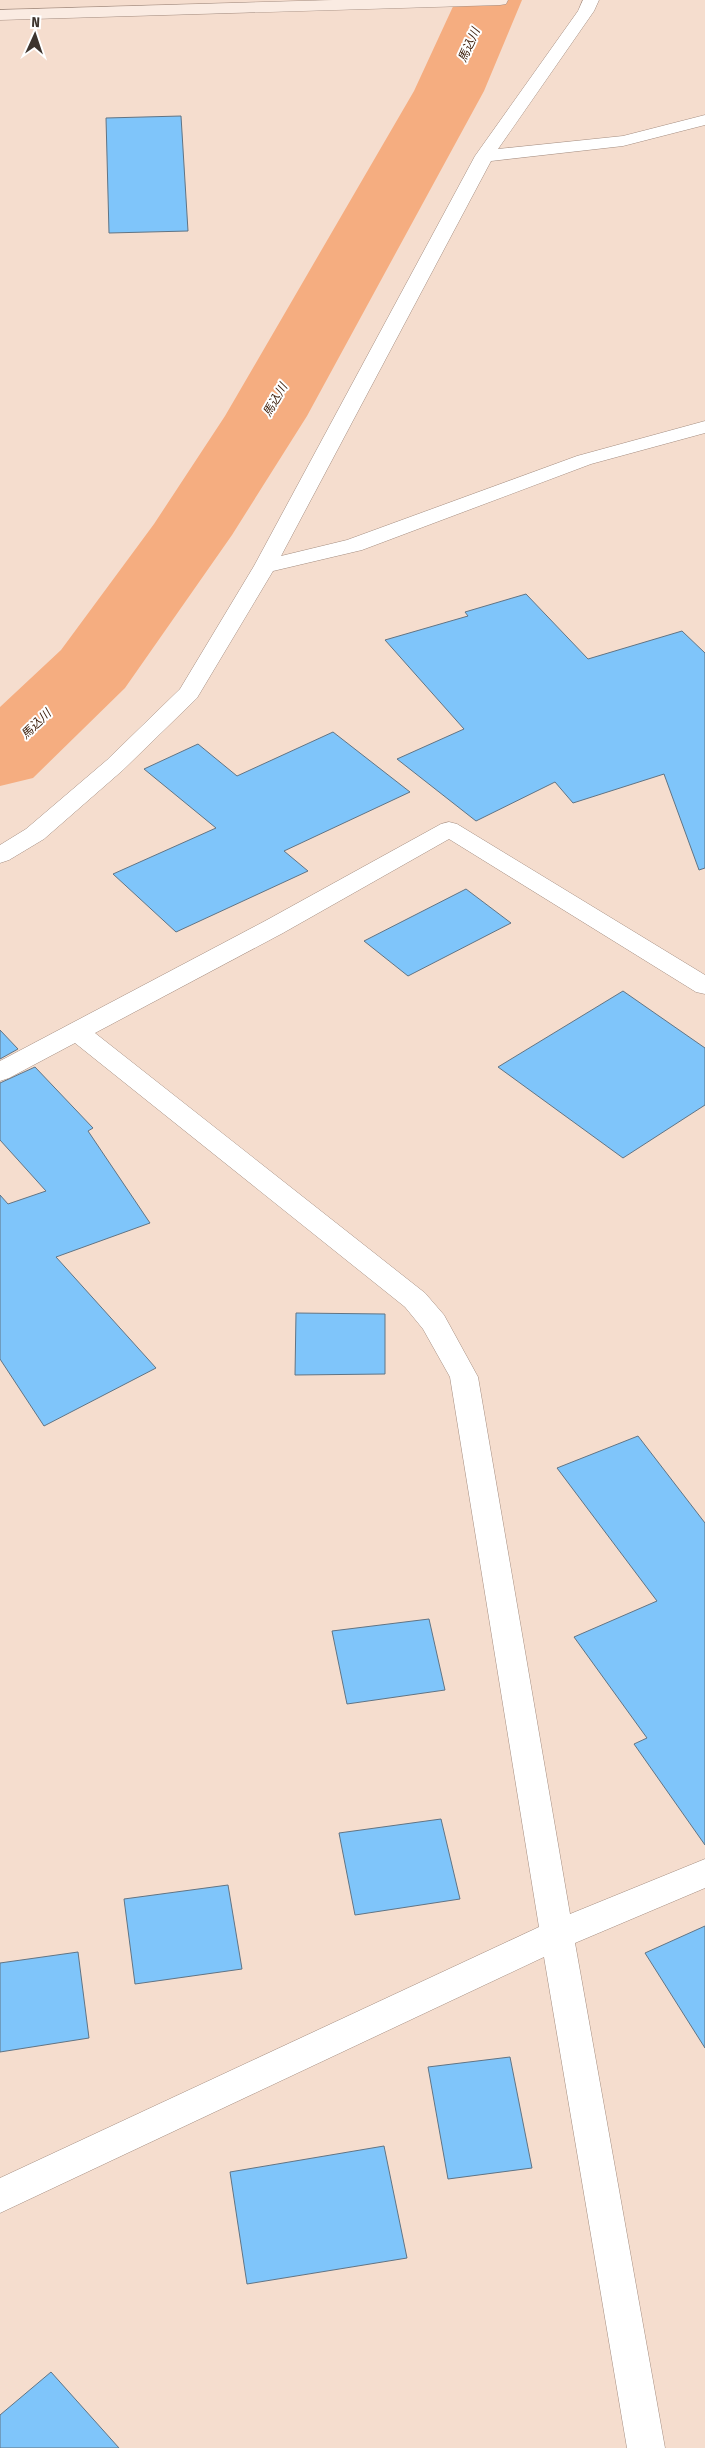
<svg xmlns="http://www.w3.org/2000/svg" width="705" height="2448" viewBox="0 0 705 2448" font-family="'Fira Sans Condensed','Noto Sans JP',sans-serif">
	<rect width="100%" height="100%" fill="#f5ddce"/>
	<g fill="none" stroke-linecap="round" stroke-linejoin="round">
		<path fill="#f5ad80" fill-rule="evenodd" d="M456,0H522L484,91L307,416L232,535L125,688L33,778L0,786V707L61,650L154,524L225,416L414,91Z"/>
	</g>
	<g fill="#7fc5fa" stroke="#617484">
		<path d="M181,116L188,231L109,233L106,118Z"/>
		<path d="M526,594L588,659L682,631L705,653V868L699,870L664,774L573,803L555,782L476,821L397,759L464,729L385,640L468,616L465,612Z"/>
		<path d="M333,732L410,792L284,851L308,871L176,932L113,874L216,828L144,769L198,744L237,776Z"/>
		<path d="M466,889L511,923L408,976L364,941Z"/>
		<path d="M623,991L705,1048V1105L623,1158L498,1067Z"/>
		<path d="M0,1030L18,1049L0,1059Z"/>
		<path d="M35,1067L93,1128L88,1131L150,1223L56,1257L156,1368L44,1426L0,1359V1195L8,1204L46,1191L0,1140V1083Z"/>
		<path d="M296,1313L385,1314V1374L295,1375Z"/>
		<path d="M638,1436L705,1523V1845L634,1744L647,1738L574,1637L657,1601L557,1468Z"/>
		<path d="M429,1619L445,1690L347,1704L332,1631Z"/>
		<path d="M441,1819L460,1899L355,1915L339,1833Z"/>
		<path d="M228,1885L242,1969L135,1984L124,1899Z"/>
		<path d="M705,1926V2048L645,1953Z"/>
		<path d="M78,1952L89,2038L0,2052V1963Z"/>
		<path d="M510,2057L532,2168L448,2179L428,2067Z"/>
		<path d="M384,2146L407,2258L247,2284L230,2172Z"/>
		<path d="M51,2372L119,2448H0V2415Z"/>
	</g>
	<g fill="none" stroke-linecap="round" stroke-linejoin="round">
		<g stroke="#a48d80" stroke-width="1">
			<g id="street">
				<path d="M583,0H599L594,11L498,149L623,136L705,115V125L623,146L491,161L281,556L347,540L577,456L705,421V433L591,464L362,550L273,571L197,698L123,770L44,839L9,860L0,863V845L26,829L107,760L180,689L254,566L475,156L578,11Z"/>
				<path d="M449,822L457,824L705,975V994L696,992L449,839L283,933L95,1033L425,1293L444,1315L478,1377L570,1914L705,1859V1888L575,1943L665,2448H627L544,1957L0,2213V2178L539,1927L450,1377L423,1329L405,1307L75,1043L9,1078L0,1081V1061L265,921L441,824Z"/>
			</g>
		</g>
		<g stroke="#a48d80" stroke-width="1">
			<path id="secondary" d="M333,0H508L506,4L500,5L0,20V10Z"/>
		</g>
		<use href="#street" fill="#fff" fill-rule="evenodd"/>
		<use href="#secondary" fill="#faebe2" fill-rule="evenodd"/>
	</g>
	<g text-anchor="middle" stroke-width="4" stroke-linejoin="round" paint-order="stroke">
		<g font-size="12" font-style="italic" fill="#402310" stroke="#fff">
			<text transform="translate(469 45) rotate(-66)" y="4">馬込川</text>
			<text transform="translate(275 400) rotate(-60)" y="4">馬込川</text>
			<text transform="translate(36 724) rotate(-44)" y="4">馬込川</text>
		</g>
	</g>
	<g transform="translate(35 35) rotate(3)" stroke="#ffffff" stroke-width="4" paint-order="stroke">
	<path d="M0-4L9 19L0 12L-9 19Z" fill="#3d342e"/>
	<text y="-8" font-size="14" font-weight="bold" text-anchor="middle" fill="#3d342e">N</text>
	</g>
</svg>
